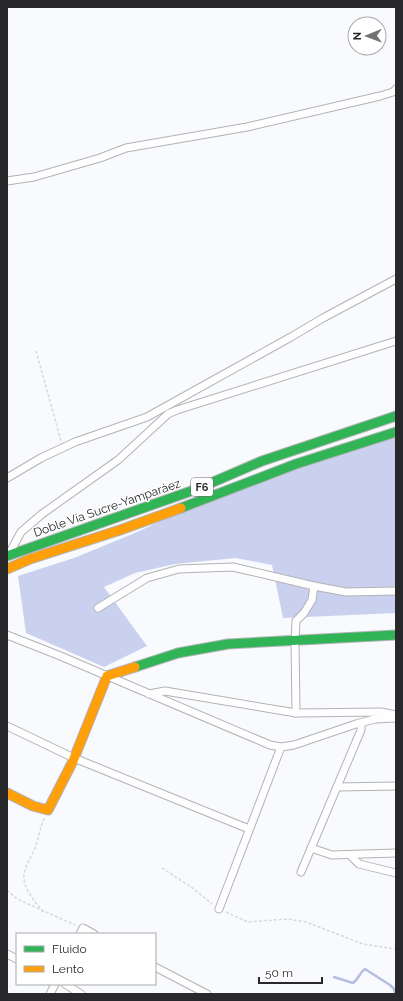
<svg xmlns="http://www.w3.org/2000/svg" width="403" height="1001" viewBox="0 0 403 1001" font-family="Raleway,sans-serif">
	<rect width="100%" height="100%" fill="#f8fafd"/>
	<path fill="#cad1ee" d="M396,430V613L283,618L272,565L236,558L175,564L135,573L104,587L147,646L104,667L26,633L18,576L74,558L135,533L210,498Z"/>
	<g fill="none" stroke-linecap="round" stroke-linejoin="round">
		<path stroke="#b6bee2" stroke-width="2.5" d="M334,977L353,983C359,979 359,973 365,969L390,985L394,989L395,994"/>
		<g stroke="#b2b3b6" stroke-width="9">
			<g id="street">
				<path d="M7,181L34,177L100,158L126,148L247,127L380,96L393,92L396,89"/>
				<path d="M7,478L41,458L75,442L147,417L291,337L323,318L396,279"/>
				<path d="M9,554L21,532L42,514L118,460L168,414L177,410L396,341"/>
				<path d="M98,608L147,578L179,569L233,567L314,586L346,592L396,591"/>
				<path d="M7,635L58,655L270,745L281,747L294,745L356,724L375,719L396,718"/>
				<path d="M149,694L165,691L296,713L381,712L396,715"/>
				<path d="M296,713L295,640L296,621L304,613L312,600L314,586"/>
				<path d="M7,726L74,758L249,829"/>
				<path d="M337,787L396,786"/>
				<path d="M311,848L332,855L396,853"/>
				<path d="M350,855L359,864L396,873"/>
				<path d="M301,872L361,730V723"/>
				<path d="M219,909L281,747"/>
				<path d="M80,934L83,928L94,934"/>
				<path d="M7,954L17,959"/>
				<path d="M155,967L207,994"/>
				<path d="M65,984L81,994"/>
				<path d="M50,994L55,984"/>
			</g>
		</g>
		<g stroke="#b2b3b6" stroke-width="11">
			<g id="fast">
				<path d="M181,508L296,464L396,432"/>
				<path d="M7,556L197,489L262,461L396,416"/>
				<path d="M135,667L178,653L228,644L396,635"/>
			</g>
		</g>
		<g stroke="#b2b3b6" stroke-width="11">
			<g id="slow">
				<path d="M7,569L30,559L120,530L181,508"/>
				<path d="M7,793L33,806L48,810L73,761L107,676L135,667"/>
			</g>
		</g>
		<g stroke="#d8d8d9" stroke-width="1.5" stroke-dasharray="3 2" stroke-linecap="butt">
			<path d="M36,351L61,441"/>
			<path d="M162,868L194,889L212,904"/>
			<path d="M7,890L17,899L75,925"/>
			<path d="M43,912C34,900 20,886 25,870C27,863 31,857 34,850C39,840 39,828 45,817"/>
			<path d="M226,912L248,922L288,919L306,922L363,944L396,949"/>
		</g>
		<use href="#street" stroke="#fefeff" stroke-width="7"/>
		<use href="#fast" stroke="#30b455" stroke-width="9"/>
		<use href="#slow" stroke="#ff9f0a" stroke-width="9"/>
	</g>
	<g text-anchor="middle" stroke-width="3" stroke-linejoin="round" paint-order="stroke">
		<rect fill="#fff" stroke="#69696b" stroke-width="1" x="191" y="478" width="22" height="18" rx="3"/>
		<g font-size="11" font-weight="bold" fill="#29292b">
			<text x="202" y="491">F6</text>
		</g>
		<g font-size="12" fill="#29292b" stroke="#fff">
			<text transform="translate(107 508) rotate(-19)" y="4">Doble Vía Sucre-Yamparáez</text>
		</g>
	</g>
	<rect width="403" height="1001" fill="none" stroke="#29292b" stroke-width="16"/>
	<rect x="16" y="933" width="140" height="52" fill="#ffffff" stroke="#a9a9aa"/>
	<rect x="24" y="946" width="20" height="6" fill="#30b455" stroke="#a9a9aa"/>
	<text x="52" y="953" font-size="12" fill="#29292b">Fluido</text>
	<rect x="24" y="966" width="20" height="6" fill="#ff9f0a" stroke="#a9a9aa"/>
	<text x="52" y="973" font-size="12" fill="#29292b">Lento</text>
	<g transform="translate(367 36) rotate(269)"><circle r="19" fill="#ffffff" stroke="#a9a9aa"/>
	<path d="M0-3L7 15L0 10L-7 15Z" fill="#717274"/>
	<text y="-6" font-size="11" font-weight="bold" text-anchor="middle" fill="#29292b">N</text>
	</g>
	<path d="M259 977v6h63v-6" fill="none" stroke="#29292b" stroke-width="2"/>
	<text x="265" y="977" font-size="12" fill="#29292b" stroke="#ffffff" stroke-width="3" paint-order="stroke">50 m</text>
</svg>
